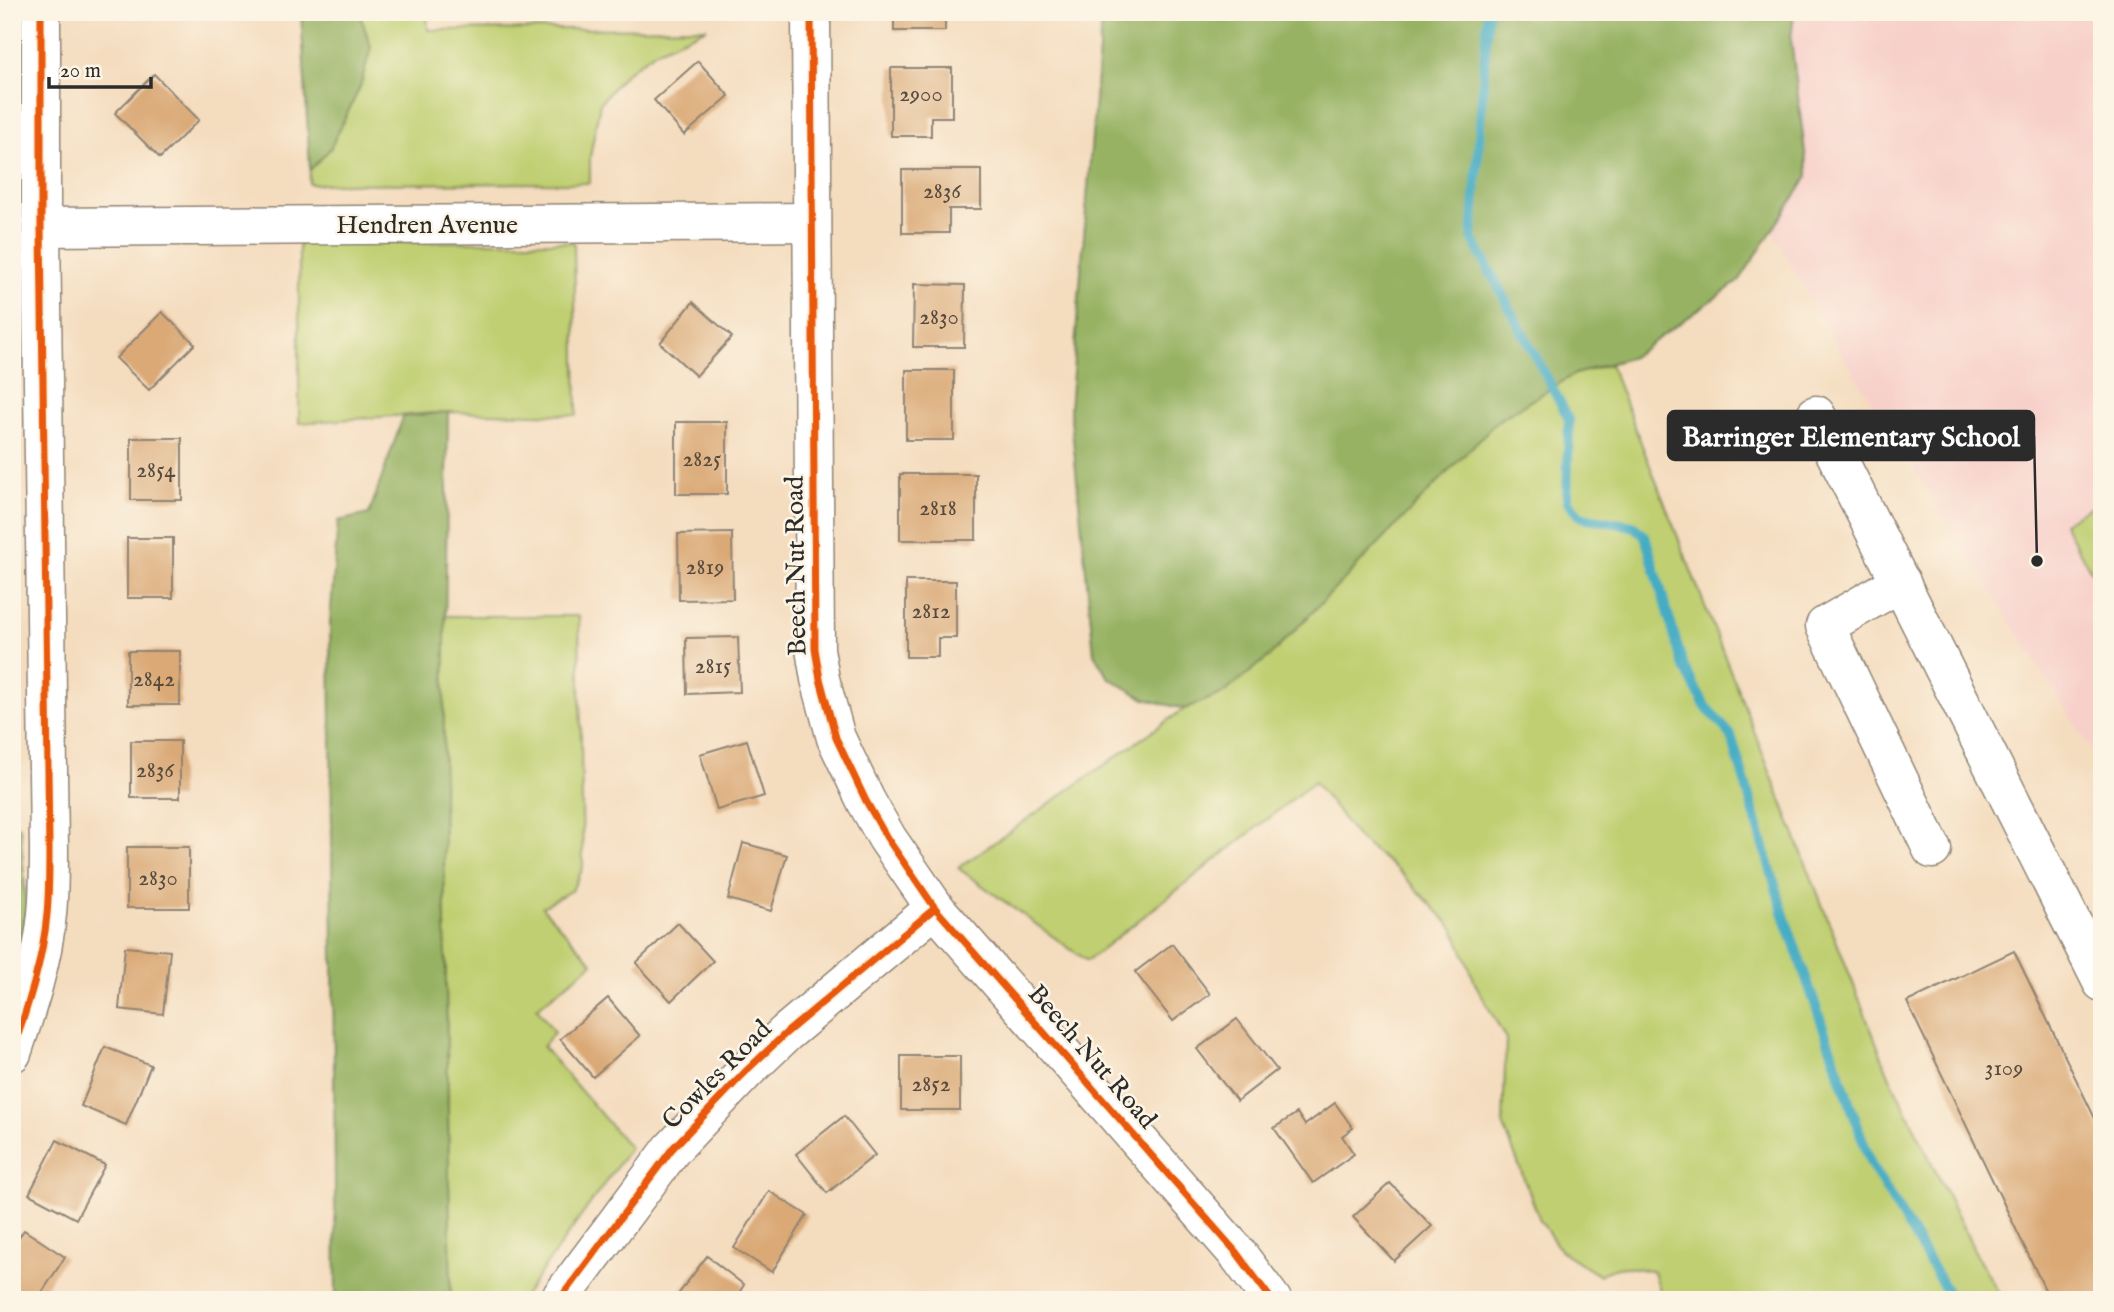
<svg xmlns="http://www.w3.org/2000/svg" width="2114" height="1312" viewBox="0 0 2114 1312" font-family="'IM FELL English',serif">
	<rect width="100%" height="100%" fill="#fcf5e5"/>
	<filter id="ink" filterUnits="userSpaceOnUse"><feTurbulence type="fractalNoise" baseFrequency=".0143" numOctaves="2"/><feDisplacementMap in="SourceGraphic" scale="14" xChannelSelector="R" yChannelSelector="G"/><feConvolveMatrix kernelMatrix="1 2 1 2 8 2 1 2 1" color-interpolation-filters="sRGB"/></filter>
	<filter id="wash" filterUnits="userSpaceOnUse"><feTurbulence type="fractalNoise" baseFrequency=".00686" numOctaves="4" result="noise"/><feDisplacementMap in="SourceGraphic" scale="28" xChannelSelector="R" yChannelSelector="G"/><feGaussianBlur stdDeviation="1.57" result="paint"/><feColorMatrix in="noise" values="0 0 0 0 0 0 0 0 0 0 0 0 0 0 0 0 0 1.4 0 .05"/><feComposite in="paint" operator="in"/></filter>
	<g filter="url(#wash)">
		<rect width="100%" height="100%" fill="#f4dcbe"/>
		<path fill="#f7d0ca" d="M1794,12H2102V767L1843,356L1772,230L1808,176L1791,40Z"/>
		<g fill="#bfcf71" stroke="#757d4e" stroke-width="2">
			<path d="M359,12H427L428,30L707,28L656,51L626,73L600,103L590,157V183L309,184L310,170L330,149L360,87L371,47Z"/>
			<path d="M299,242H574L577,415L448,412L299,423Z"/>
			<path d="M1610,364L1889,1075L1974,1250L2003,1300H1663L1654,1272C1632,1267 1620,1263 1599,1275L1560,1250L1540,1220L1503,1124L1506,1039L1476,985L1454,929L1399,871L1359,839L1314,782L1087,961L958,868L1184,709L1224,693L1497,421L1575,374Z"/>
			<path d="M2102,500V565L2091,571L2063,523Z"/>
			<path d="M445,616H579L583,868L572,890L542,907L593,963L537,1008L554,1032L543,1047L630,1148L521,1300H451L443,797Z"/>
		</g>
		<g fill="#97b263" stroke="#616e47" stroke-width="2">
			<path d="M301,12H359L371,47L360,87L330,149L310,170Z"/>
			<path d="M1102,12H1794L1791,40L1808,176L1739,281L1632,357L1575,374L1497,421L1271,655L1224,693L1184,709L1145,699L1109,678L1094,654L1070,409Z"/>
			<path d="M448,412L443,797L451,1300H336L330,621L338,521L369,514L403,417Z"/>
			<path d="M12,826H20L27,912L12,968Z"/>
		</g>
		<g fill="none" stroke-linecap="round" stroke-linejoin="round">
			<path stroke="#44acc3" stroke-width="10" d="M1488,12L1472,238L1569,419L1567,501L1581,517L1633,526L1645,536L1683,665L1705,706L1731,735L1784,915L1871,1164L1952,1300"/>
		</g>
		<g id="blocks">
			<g fill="#daa976">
				<rect x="894" y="12" width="51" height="19"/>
				<path d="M698,61L729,96L684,135L654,100Z"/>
				<path d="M891,68H952V117H931V136H891Z"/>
				<path d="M154,74L199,120L160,158L115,113Z"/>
				<path d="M902,170H981V209H949V233H902Z"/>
				<path d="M914,284L965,285L964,347H913Z"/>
				<path d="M693,302L732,337L696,376L660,343Z"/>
				<path d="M162,312L195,344L149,390L116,358Z"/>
				<rect x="906" y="370" width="48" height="70"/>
				<rect x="676" y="422" width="51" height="72"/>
				<rect x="131" y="438" width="51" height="62"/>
				<rect x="900" y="474" width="76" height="66"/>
				<path d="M732,533L733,599L679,600L678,534Z"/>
				<rect x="127" y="538" width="46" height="60"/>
				<path d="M906,581H956V638H938V657H906Z"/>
				<path d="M738,637L740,692L687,694L686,638Z"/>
				<rect x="128" y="651" width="52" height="54"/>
				<path d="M747,740L764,796L717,810L700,754Z"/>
				<rect x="131" y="741" width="49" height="57"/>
				<path d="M743,843L787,855L771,911L728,899Z"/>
				<rect x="127" y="847" width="62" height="61"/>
				<path d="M678,923L713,961L671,1001L636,963Z"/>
				<path d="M1172,944L1210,994L1173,1021L1135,972Z"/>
				<path d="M125,947L170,951L163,1014L119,1009Z"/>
				<path d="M2014,951L2102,1133V1300H2050L1907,1002Z"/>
				<path d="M608,998L640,1036L593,1077L560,1039Z"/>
				<path d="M1237,1019L1277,1070L1237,1101L1197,1049Z"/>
				<path d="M105,1047L151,1065L126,1125L81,1106Z"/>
				<rect x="901" y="1056" width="59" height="54"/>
				<path d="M1335,1103L1353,1128L1342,1136L1354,1154L1313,1183L1274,1128L1297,1113L1305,1125Z"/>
				<path d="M844,1116L875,1155L827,1193L796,1154Z"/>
				<path d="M57,1140L105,1165L76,1219L29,1194Z"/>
				<path d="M1390,1183L1432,1226L1394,1261L1353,1217Z"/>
				<path d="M769,1191L807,1215L772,1272L734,1248Z"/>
				<path d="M24,1230L65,1257L37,1300H19L12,1295V1247Z"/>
				<path d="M707,1256L744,1285L740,1291L751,1300H674Z"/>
			</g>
		</g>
	</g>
	<g filter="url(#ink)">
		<use href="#blocks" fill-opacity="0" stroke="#908474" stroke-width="2"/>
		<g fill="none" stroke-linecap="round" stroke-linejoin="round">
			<g stroke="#908474" stroke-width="41">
				<g id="minor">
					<path d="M811,12L815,649L820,679L836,738L866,801L887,838L935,908L1236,1252L1272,1300"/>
					<path d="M41,227L812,222"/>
					<path d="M1816,415L2102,982"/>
					<path d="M1901,582L1825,626L1932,849"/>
					<path d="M12,1053C27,1008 43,961 47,914C49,893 49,870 49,849L41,227V12"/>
					<path d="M559,1300L672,1149L747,1070L786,1033L935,908"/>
				</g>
			</g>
			<use href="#minor" stroke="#fff" stroke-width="38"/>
			<g stroke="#fcf5e5" stroke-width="11">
				<g id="cycleway">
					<path d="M811,12L815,649L820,679L836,738L866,801L887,838L935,908L1236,1252L1272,1300"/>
					<path d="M12,1053C27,1008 43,961 47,914C49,893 49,870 49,849L41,227V12"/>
					<path d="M559,1300L672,1149L747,1070L786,1033L935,908"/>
				</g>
			</g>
			<use href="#cycleway" stroke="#e8590c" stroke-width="7"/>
		</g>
	</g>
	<g text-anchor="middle" stroke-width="5" stroke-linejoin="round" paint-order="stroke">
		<g font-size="23" fill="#574a3e">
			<text x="921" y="101">2900</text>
			<text x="942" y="198">2836</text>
			<text x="939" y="324">2830</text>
			<text x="702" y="466">2825</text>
			<text x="156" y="477">2854</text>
			<text x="938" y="515">2818</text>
			<text x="705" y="574">2819</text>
			<text x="931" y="618">2812</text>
			<text x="713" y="673">2815</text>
			<text x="154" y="686">2842</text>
			<text x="155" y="777">2836</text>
			<text x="158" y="885">2830</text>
			<text x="2004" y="1075">3109</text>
			<text x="931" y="1091">2852</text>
		</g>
		<g font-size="26" fill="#2b2b2b" stroke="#fcf5e5">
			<text x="427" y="233">Hendren Avenue</text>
			<text transform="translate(795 566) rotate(-91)" y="9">Beech Nut Road</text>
			<text transform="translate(1093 1056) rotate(49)" y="9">Beech Nut Road</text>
			<text transform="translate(716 1074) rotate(-45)" y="9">Cowles Road</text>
		</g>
	</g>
	<path fill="none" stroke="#2b2b2b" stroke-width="2.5" d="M2037 561L2034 436"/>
	<circle fill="#2b2b2b" stroke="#fcf5e5" stroke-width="2.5" cx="2037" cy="561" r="7"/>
	<rect fill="#2b2b2b" stroke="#2b2b2b" stroke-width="2.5" x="1668" y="411" width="366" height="49" rx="7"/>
	<g font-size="28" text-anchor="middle" font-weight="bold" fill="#fff">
		<text x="1851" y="446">Barringer Elementary School</text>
	</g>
	<rect width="2114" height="1312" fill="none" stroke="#fcf5e5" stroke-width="42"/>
	<path d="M49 77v10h102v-10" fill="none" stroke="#2b2b2b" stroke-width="3.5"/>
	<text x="60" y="77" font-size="21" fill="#2b2b2b" stroke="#fcf5e5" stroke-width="5" paint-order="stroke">20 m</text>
</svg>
